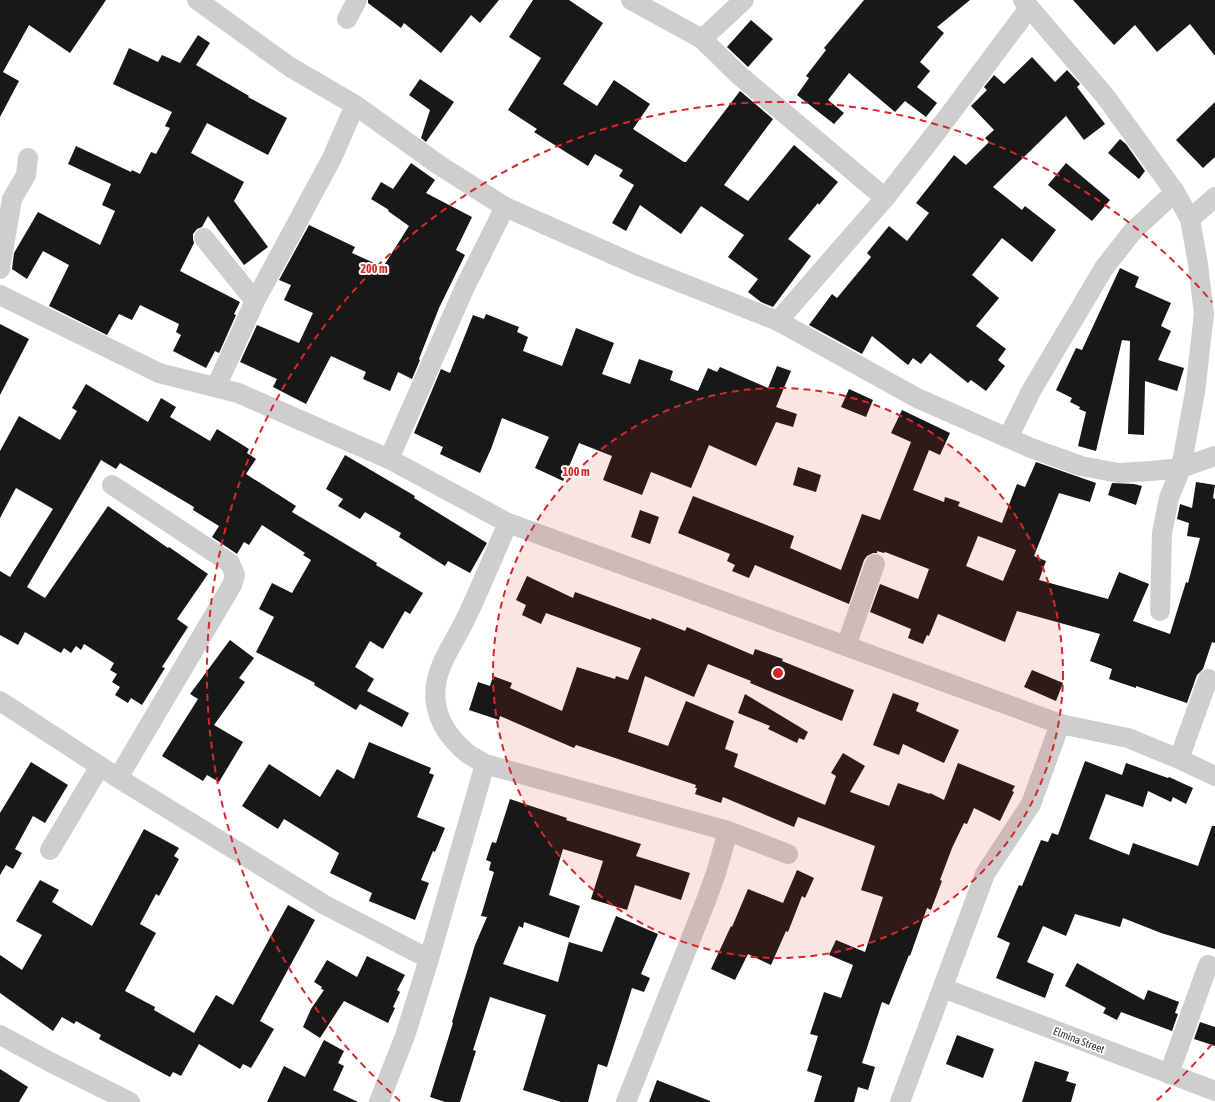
<svg xmlns="http://www.w3.org/2000/svg" width="1215" height="1102" viewBox="0 0 1215 1102" font-family="'Asap Condensed',sans-serif">
	<rect width="100%" height="100%" fill="#fff"/>
	<g fill="#181818" fill-rule="evenodd">
		<path d="M0,0H106L70,53L29,25L3,72L19,81L0,117Z"/>
		<path d="M368,0H499L480,23L471,15L441,53L404,23L401,28L368,3Z"/>
		<path d="M533,0H569L603,23L563,84L597,106L614,80L650,104L633,129L684,162H686L740,91L773,119L724,185L748,201L794,145L838,182L819,205L818,203L788,239L811,256L773,307L761,302L748,292L758,279L728,257L744,235L701,206L681,234L640,205L626,231L612,223L634,185L619,176L623,170L595,154L588,166L534,132L537,129L508,110L541,58L509,37Z"/>
		<path d="M864,0H970L937,27L944,33L920,62L930,71L917,87L937,103L926,117L905,101L895,112L849,73L828,100L844,113L834,124L797,95L809,78L806,76L826,50L824,48Z"/>
		<path d="M1073,0H1215V56L1190,24L1157,52L1135,25L1114,45Z"/>
		<path d="M751,20L773,39L748,67L727,47Z"/>
		<path d="M198,35L210,43L196,65L249,96L248,97L287,118L268,155L207,123L191,153L244,182L234,201L268,247L244,265L208,216L202,227L197,229L193,234V239L194,243L180,271L240,302L234,314L236,315L219,353L215,351L206,368L173,351L181,335L176,332L179,324L140,305L132,320L119,314L107,335L49,306L69,265L43,251L27,279L12,269L14,253L38,212L100,245L115,211L102,205L111,184L68,164L76,146L131,172L132,170L140,174L151,152L156,154L170,128L165,126L172,112L113,84L129,48L158,62L162,55L180,63Z"/>
		<path d="M1032,57L1055,82L1067,70L1080,84L1077,87L1105,124L1084,140L1066,116L993,187L1022,210L1025,206L1056,230L1032,262L1002,238L972,275L999,298L976,326L1006,349L998,360L1005,366L986,391L971,380L968,383L930,353L921,364L913,358L908,365L872,336L862,354L809,325L832,294L837,298L871,257L867,253L889,226L907,241L929,213L916,203L954,155L966,165L989,142L985,138L994,130L971,106L987,90L984,87L994,75L1004,84Z"/>
		<path d="M420,79L454,102L426,142L421,138L430,110L409,95Z"/>
		<path d="M1215,102V157L1203,168L1176,140Z"/>
		<path d="M1120,139L1126,144L1145,171L1139,179L1108,153Z"/>
		<path d="M411,163L435,180L426,193L472,217L456,250L465,255L439,308L419,359L420,360L412,379L398,372L390,391L363,379L366,372L331,356L306,404L273,387L277,379L240,362L257,325L299,343L313,313L284,300L291,285L279,280L309,225L355,247L352,253L383,267L409,226L388,211L389,210L371,199L381,182L393,189Z"/>
		<path d="M1066,163L1110,200L1092,221L1048,185Z"/>
		<path d="M1120,268L1139,277L1135,287L1171,303L1161,326L1171,331L1158,360L1184,368L1177,391L1145,381L1144,435L1128,434L1130,341L1122,340L1096,451L1078,446L1086,412L1079,409L1080,407L1070,402L1072,398L1056,390L1076,348L1082,350Z"/>
		<path d="M486,314L519,327L517,332L528,337L523,351L562,366L576,328L614,343L602,374L630,384L639,359L673,371L670,380L698,391L708,368L717,372L720,367L768,388L777,366L791,371L776,407L797,414L793,427L776,422L756,466L709,445L691,488L651,472L642,495L603,480L612,456L579,443L563,481L535,468L549,437L502,418L491,449L480,473L440,454L443,447L414,433L441,369L450,373L473,315L484,319Z"/>
		<path d="M0,324L29,339L0,395Z"/>
		<path d="M86,384L148,422L161,398L176,407L170,417L210,441L217,429L249,449L247,453L256,459L246,474L296,506L292,512L377,563L376,565L423,593L410,614L405,611L383,649L370,641L355,667L374,679L367,691L409,713L402,727L360,704L356,710L314,685L315,683L256,652L274,617L259,609L272,583L292,593L311,560L303,555L305,553L262,525L249,545L244,542L237,554L212,537L219,526L193,510L194,507L120,463L116,469L101,460L27,587L45,598L108,506L168,548L169,547L208,574L177,619L188,627L162,667L165,668L142,705L131,698L128,703L115,695L120,687L112,682L117,674L110,670L114,663L84,644L81,650L76,646L71,653L64,648L61,653L25,632L18,645L0,635V571L10,577L53,509L16,488L0,518V451L19,416L60,440L77,411L72,408Z"/>
		<path d="M849,389L873,400L866,417L841,407Z"/>
		<path d="M902,410L950,433L940,455L929,450L913,490L944,502L945,497L960,502L958,506L1002,523L1017,484L1025,487L1036,462L1096,483L1090,502L1059,493L1034,556L1046,561L1039,580L1108,599L1119,572L1149,584L1133,621L1170,634L1186,582L1188,583L1200,538L1187,536L1189,523L1177,519L1180,504L1192,508L1196,482L1215,485L1213,498L1215,499V643L1212,642L1203,669L1197,675L1187,703L1136,686V688L1109,679L1112,669L1090,661L1100,634L1017,611L1005,642L938,614L929,636L927,635L923,644L908,638L911,629L870,612L880,584L918,599L929,569L885,552L884,553L877,551V553H873L867,556L864,560L849,604L755,565L749,578L732,571L735,565L727,561L730,554L678,533L693,496L794,536L790,548L841,570L862,514L880,520L911,442L891,433ZM978,536L1016,550L1003,581L966,566Z"/>
		<path d="M345,455L415,496L414,498L487,543L470,573L448,561L445,566L399,537L401,533L365,512L360,519L338,506L343,499L326,489Z"/>
		<path d="M798,467L821,475L816,492L793,485Z"/>
		<path d="M1112,483L1134,484L1142,486L1136,505L1108,495Z"/>
		<path d="M640,510L659,517L650,544L631,537Z"/>
		<path d="M527,576L573,598L575,592L651,620L652,618L685,631L687,627L753,655L755,649L783,659L782,661L854,690L842,721L750,683L751,681L708,664L694,697L645,676L628,732L668,746L686,701L734,721L725,749L738,754L734,767L825,805L836,776L831,773L843,753L865,766L850,792L889,806L898,783L930,794V793L944,800L958,763L1015,786L1012,791L1014,792L1000,821L974,808L967,824L964,823L952,848L940,880L942,881L931,910L927,908L910,956L909,955L889,1005L882,1002L862,1063L875,1067L868,1090L858,1087L854,1102H814L822,1076L807,1071L818,1036L810,1034L824,992L841,998L853,965L829,955L836,940L865,952L883,897L861,890L875,846L798,817L794,827L723,797L721,803L695,794L697,788H695L696,785L576,745L574,748L500,716L499,720L469,710L478,682L490,686L493,676L512,683L510,688L562,711L577,667L615,679L616,676L628,680L641,648L546,613L541,624L522,615L526,605L516,600Z"/>
		<path d="M230,640L254,658L239,678L245,682L214,725L243,742L219,782L207,775L203,781L162,756L198,699L190,694Z"/>
		<path d="M1032,670L1063,683L1056,701L1024,687Z"/>
		<path d="M893,693L919,703L916,711L959,730L944,763L903,744L899,755L873,745Z"/>
		<path d="M745,694L808,732L804,740L799,738L797,743L768,729L770,726L738,713Z"/>
		<path d="M369,742L431,768L429,773L434,775L417,817L445,828L435,852L433,851L421,880L429,883L415,920L369,901L372,893L330,873L339,853L284,819L278,829L242,806L269,764L320,797L337,769L354,779Z"/>
		<path d="M1085,761L1122,775L1126,763L1168,778L1169,777L1193,788L1186,804L1173,797L1171,802L1148,791L1143,807L1106,794L1089,839L1129,855L1133,843L1198,866L1212,826H1215V949L1161,933L1123,918L1120,927L1075,914L1066,936L1043,926L1027,962L1054,974L1045,998L996,978L1010,943L997,937L1019,885L1022,886L1041,840L1048,842L1052,833L1058,835Z"/>
		<path d="M31,762L68,785L45,823L33,816L15,849L22,853L13,869L6,865L0,875V813Z"/>
		<path d="M510,799L567,818L566,820L641,844L636,856L690,873L681,900L635,885L627,910L591,899L603,861L563,849L549,895L580,906L569,938L524,922L523,928L519,926L503,964L558,982L569,942L602,952L616,916L658,934L641,974L650,978L644,992L632,988L607,1067L598,1064L588,1102H561L523,1090L546,1015L490,997L473,1050L476,1051L460,1102H445L430,1097L453,1023L452,1022L475,945L487,917L481,916L494,872L489,870L491,862L486,860L492,842L496,843Z"/>
		<path d="M144,829L179,848L174,856L179,859L159,896L156,894L140,924L156,933L125,991L155,1007L154,1010L194,1033L216,995L233,1005L288,905L315,920L260,1021L274,1029L251,1068L243,1064L240,1069L199,1044L181,1076L173,1072L170,1077L99,1039L101,1035L76,1021L74,1024L62,1017L53,1031L0,993V955L22,970L42,935L16,921L40,880L59,890L52,902L92,926Z"/>
		<path d="M797,870L814,878L805,898L802,896L788,932L786,931L771,965L748,954L735,980L711,969L731,926L732,927L748,889L783,903Z"/>
		<path d="M367,956L405,975L397,990L400,992L393,1007L395,1008L388,1023L344,1001L320,1038L303,1027L311,1009L324,990L321,989L322,987L314,982L327,960L357,977Z"/>
		<path d="M1077,963L1144,1000L1148,990L1179,1002L1175,1013L1178,1014L1172,1031L1121,1012L1117,1020L1103,1013L1106,1008L1065,986Z"/>
		<path d="M1200,1022L1215,1027V1046L1194,1039Z"/>
		<path d="M957,1035L994,1049L983,1078L946,1064Z"/>
		<path d="M324,1040L344,1051L338,1063L344,1066L333,1090L358,1102H267L284,1066L305,1077Z"/>
		<path d="M1035,1061L1069,1072L1066,1081L1076,1084L1071,1102H1022Z"/>
		<path d="M0,1069L28,1087L19,1102H0Z"/>
		<path d="M657,1080L710,1101V1102H649Z"/>
	</g>
	<g fill="none" stroke-linecap="round" stroke-linejoin="round">
		<g stroke="#cecece" stroke-width="20">
			<path d="M197,0L290,67L355,105L439,165L505,207L639,266L778,321L917,398L1031,448L1081,466L1119,473L1151,471L1181,468L1215,456"/>
			<path d="M631,0L702,39L739,75L885,198"/>
			<path d="M1023,0L1105,96L1175,192L1190,219L1215,197"/>
			<path d="M347,19L357,0"/>
			<path d="M702,39L744,0"/>
			<path d="M204,238L255,301"/>
			<path d="M0,269L12,199L26,175L28,158"/>
			<path d="M0,295L159,373L238,393L389,459L508,523L1060,724L1128,738L1179,759L1215,776"/>
			<path d="M778,321L885,198L938,130L1029,8"/>
			<path d="M216,387L255,301L332,158L355,105"/>
			<path d="M1008,438L1031,391L1104,268L1133,231L1175,192"/>
			<path d="M389,459L465,287L505,207"/>
			<path d="M112,485L230,563L235,575L232,585L118,778"/>
			<path d="M508,523C494,554 481,587 466,618C459,633 449,648 442,664C427,699 438,729 467,753C472,757 479,760 485,764L728,831L788,854"/>
			<path d="M1160,611L1162,533L1169,498L1181,468L1195,392L1204,314L1198,264L1190,219"/>
			<path d="M846,646L875,564"/>
			<path d="M0,701L118,778L325,905L429,959"/>
			<path d="M1179,759L1208,679"/>
			<path d="M50,850L100,766"/>
			<path d="M943,988L1215,1091"/>
			<path d="M0,1035L50,1062L130,1102"/>
			<path d="M1169,1074L1208,965"/>
			<path d="M379,1102L405,1036L429,959L485,764"/>
			<path d="M626,1102L707,898L716,873L728,831"/>
			<path d="M900,1102L985,874L1031,804L1060,724"/>
		</g>
	</g>
	<circle cx="778" cy="673" r="285" fill="#d62828" fill-opacity=".12"/>
	<g fill="none" stroke="#d62828" stroke-width="2" stroke-dasharray="7 5">
		<circle cx="778" cy="673" r="285"/>
		<path d="M1212 1044A571 571 0 0 1 1156 1101M400 1101A571 571 0 1 1 1212 302"/>
	</g>
	<g text-anchor="middle" stroke-width="4" stroke-linejoin="round" paint-order="stroke">
		<g font-size="11" fill="#313131" stroke="#fff">
			<text transform="translate(1079 1040) rotate(21)" y="4">Elmina Street</text>
		</g>
	</g>
	<circle cx="778" cy="673" r="6" fill="#d62828" stroke="#fff" stroke-width="2"/>
	<g font-size="12" text-anchor="middle" font-weight="bold" fill="#d62828" stroke="#fff" stroke-width="4" stroke-linejoin="round" paint-order="stroke">
		<text x="374" y="273">200 m</text>
		<text x="576" y="476">100 m</text>
	</g>
</svg>
